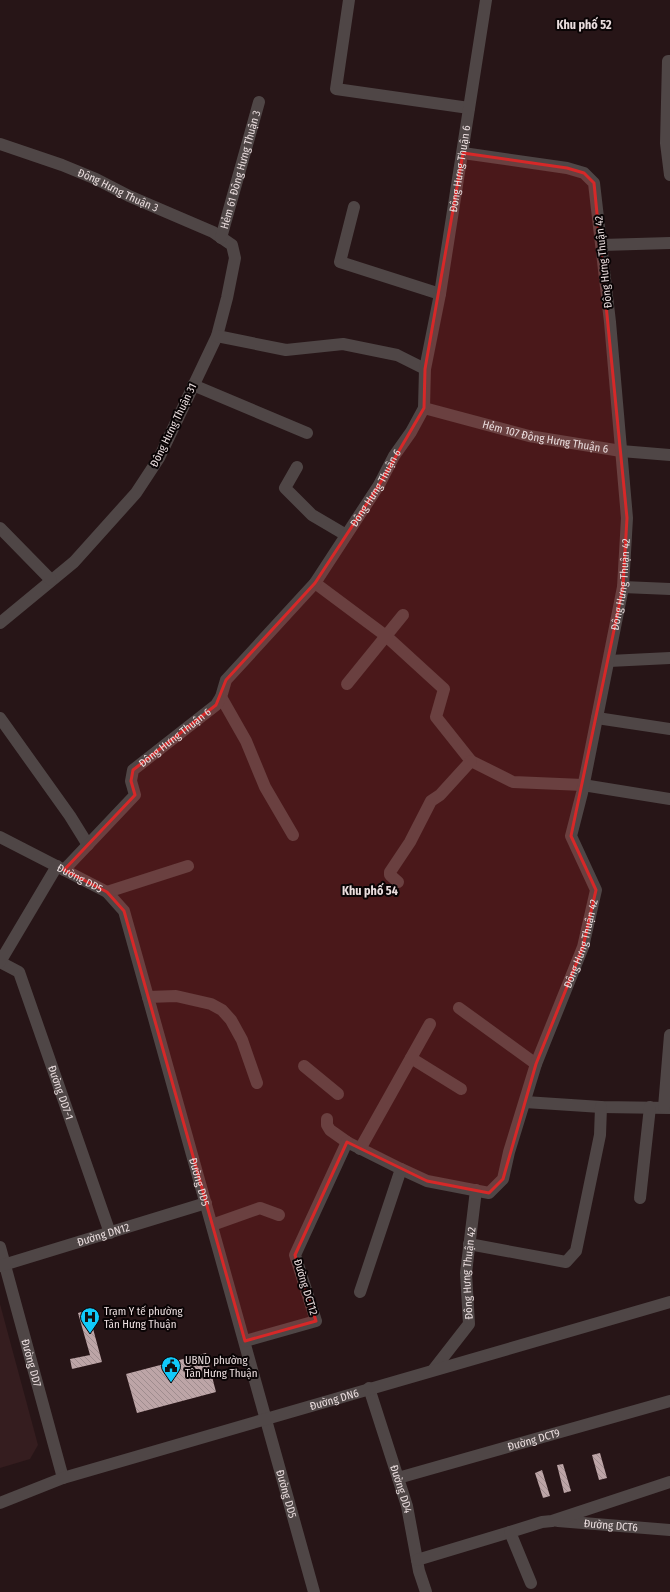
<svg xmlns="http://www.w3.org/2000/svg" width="670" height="1592" viewBox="0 0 670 1592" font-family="'Fira Sans Condensed',sans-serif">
	<defs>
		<pattern id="building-back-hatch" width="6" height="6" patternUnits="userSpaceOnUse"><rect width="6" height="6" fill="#bda5a7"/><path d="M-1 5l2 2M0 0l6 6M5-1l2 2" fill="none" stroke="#9f8c8e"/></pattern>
	</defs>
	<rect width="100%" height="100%" fill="#271517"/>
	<path fill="#351d1f" d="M0,1304L38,1445L30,1459L0,1468Z"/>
	<g fill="url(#building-back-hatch)">
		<path d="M88,1310L102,1362L72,1369L70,1359L90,1355L78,1313Z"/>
		<path d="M206,1353L216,1392L137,1413L126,1374Z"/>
		<path d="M600,1453L607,1478L599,1480L592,1455Z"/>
		<path d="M563,1464L571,1491L564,1493L557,1465Z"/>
		<path d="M542,1470L550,1496L543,1498L535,1473Z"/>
	</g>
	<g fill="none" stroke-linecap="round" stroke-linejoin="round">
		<g stroke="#4f4646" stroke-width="12">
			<path d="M349,0L336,89L469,108"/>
			<path d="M670,61H668L666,143L670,175"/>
			<path id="s1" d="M0,144L62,165L96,179L129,196L213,232L232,245L235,258L227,298L217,336L159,458L136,493L74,562L0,623"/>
			<path d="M354,207L340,262L440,294"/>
			<path id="s2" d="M221,238L259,102"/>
			<path d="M602,245L670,243"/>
			<path d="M217,336L286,350L343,344L397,355L425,369"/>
			<path d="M193,385L307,433"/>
			<path id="s3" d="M424,408L529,436L621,451L670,455"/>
			<path d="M297,467L285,488L312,515L346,535"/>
			<path d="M0,528L51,580"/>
			<path d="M315,583L386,636L444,689L436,717L471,761L513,782L583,785L670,799"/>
			<path d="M623,587L670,589"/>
			<path d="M609,661L670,658"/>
			<path d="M347,684L403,615"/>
			<path d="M221,697L246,741L265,787L293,835"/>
			<path d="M0,718L70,816L88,845"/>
			<path d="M597,718L670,729"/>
			<path id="s4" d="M0,837L107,892L124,911L314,1592"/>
			<path id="s5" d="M64,870L135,795L131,781L133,770L216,705L221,697L226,680L315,583L379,485L394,456L411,432L424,408L425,369L440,294L486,0"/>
			<path d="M398,882L390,875V872L410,842L431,801L440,795L471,761"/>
			<path d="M107,892L188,866"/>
			<path id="s6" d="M0,962L19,972L110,1233"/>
			<path d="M0,962L57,866"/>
			<path d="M148,997L176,996L211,1004L222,1010L231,1020L242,1040L257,1083"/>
			<path d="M459,1008L536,1064"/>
			<path d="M411,1058L461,1089"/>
			<path d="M304,1066L338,1094"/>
			<path d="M525,1102L601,1107L670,1108"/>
			<path d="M664,1107L670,1035"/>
			<path id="s7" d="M327,1119V1125L330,1130L347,1142L401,1169L427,1181L489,1193L503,1179L509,1152L536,1064L583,947L596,890L571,836L582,793L623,587L627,518L610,322L594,183L584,173L567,168L463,153"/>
			<path d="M360,1149L430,1024"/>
			<path d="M640,1198L650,1107"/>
			<path d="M212,1225L260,1208L279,1215"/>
			<path d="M469,1244L566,1262L576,1251L600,1135L601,1107"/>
			<path id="s8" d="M0,1247L63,1478"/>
			<path id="s9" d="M0,1266L206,1203"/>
			<path d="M360,1292L401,1169"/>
			<path d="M245,1341L316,1321L295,1255L347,1142"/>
			<path id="s10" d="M434,1369L469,1324L466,1273L476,1190"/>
			<path id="s11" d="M369,1388L407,1506L419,1571L426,1592"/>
			<path id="s12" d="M398,1478L670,1401"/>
			<path id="s13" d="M0,1503L63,1478L670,1302"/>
			<path id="s14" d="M558,1521L670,1530"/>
			<path d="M417,1560L510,1532"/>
			<path d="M531,1583L510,1532L542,1522L552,1521L670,1482"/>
		</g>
	</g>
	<path fill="#d62828" fill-opacity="0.2" stroke="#d62828" stroke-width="3" stroke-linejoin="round" d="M463,153L567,168L584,173L594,183L627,518L623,587L571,836L596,890L583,947L536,1064L503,1179L489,1193L427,1181L347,1142L295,1255L316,1321L245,1341L124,911L107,892L64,870L135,795L131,781L133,770L216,705L226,680L315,583L379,485L424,408L425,369Z"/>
	<defs>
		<g id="hospital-pin" transform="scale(1)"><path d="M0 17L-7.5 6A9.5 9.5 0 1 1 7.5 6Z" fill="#10cafa" stroke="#0a0405"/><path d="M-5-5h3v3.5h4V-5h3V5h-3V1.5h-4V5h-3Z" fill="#111"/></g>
		<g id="civic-pin" transform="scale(1)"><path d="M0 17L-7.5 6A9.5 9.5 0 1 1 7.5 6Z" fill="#10cafa" stroke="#0a0405"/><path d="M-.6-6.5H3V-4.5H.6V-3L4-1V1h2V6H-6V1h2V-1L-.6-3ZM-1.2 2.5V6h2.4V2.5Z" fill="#111"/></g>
	</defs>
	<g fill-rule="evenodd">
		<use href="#hospital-pin" x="90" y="1317"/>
		<use href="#civic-pin" x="171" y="1366"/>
	</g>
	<g text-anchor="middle" stroke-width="4" stroke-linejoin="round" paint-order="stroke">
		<g font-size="11" fill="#eaddde" stroke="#0a0405">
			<text dy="4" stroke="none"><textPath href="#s5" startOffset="842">Đông Hưng Thuận 6</textPath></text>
			<text dy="4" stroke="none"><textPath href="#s2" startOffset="71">Hẻm 61 Đông Hưng Thuận 3</textPath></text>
			<text dy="4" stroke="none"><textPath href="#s1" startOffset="127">Đông Hưng Thuận 3</textPath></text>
			<text transform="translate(603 262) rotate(-96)" y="4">Đông Hưng Thuận 42</text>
			<text transform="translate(173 425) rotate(-64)" y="4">Đông Hưng Thuận 31</text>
			<text dy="4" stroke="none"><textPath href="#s3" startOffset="125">Hẻm 107 Đông Hưng Thuận 6</textPath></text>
			<text dy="4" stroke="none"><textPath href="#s5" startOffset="506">Đông Hưng Thuận 6</textPath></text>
			<text dy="4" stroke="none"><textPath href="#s7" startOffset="825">Đông Hưng Thuận 42</textPath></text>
			<text dy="4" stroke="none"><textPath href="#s5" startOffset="182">Đông Hưng Thuận 6</textPath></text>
			<text dy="4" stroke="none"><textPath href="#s4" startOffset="90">Đường DD5</textPath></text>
			<text dy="4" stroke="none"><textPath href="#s7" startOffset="453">Đông Hưng Thuận 42</textPath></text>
			<text dy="4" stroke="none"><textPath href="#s6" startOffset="149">Đường DD7-1</textPath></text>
			<text dy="4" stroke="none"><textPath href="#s4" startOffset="427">Đường DD5</textPath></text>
			<text dy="4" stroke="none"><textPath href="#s9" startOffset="108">Đường DN12</textPath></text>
			<text dy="4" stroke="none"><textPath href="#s10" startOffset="108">Đông Hưng Thuận 42</textPath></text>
			<text transform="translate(306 1287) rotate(73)" y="4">Đường DCT12</text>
			<text dy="4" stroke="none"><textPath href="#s8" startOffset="120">Đường DD7</textPath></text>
			<text dy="4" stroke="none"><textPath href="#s13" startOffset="350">Đường DN6</textPath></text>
			<text dy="4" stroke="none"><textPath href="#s12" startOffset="141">Đường DCT9</textPath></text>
			<text dy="4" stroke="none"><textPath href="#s11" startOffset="106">Đường DD4</textPath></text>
			<text dy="4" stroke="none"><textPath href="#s4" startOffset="751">Đường DD5</textPath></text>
			<text dy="4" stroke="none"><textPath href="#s14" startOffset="53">Đường DCT6</textPath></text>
		</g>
		<g font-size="11" fill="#eaddde" stroke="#0a0405" text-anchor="start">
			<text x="104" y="1315">Trạm Y tế phường<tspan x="104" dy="13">Tân Hưng Thuận</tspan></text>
			<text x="185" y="1364">UBND phường<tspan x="185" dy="13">Tân Hưng Thuận</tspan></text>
		</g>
		<g font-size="12" font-weight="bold" fill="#eaddde" stroke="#0a0405">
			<text x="584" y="29">Khu phố 52</text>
			<text x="370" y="895">Khu phố 54</text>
		</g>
	</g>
</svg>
